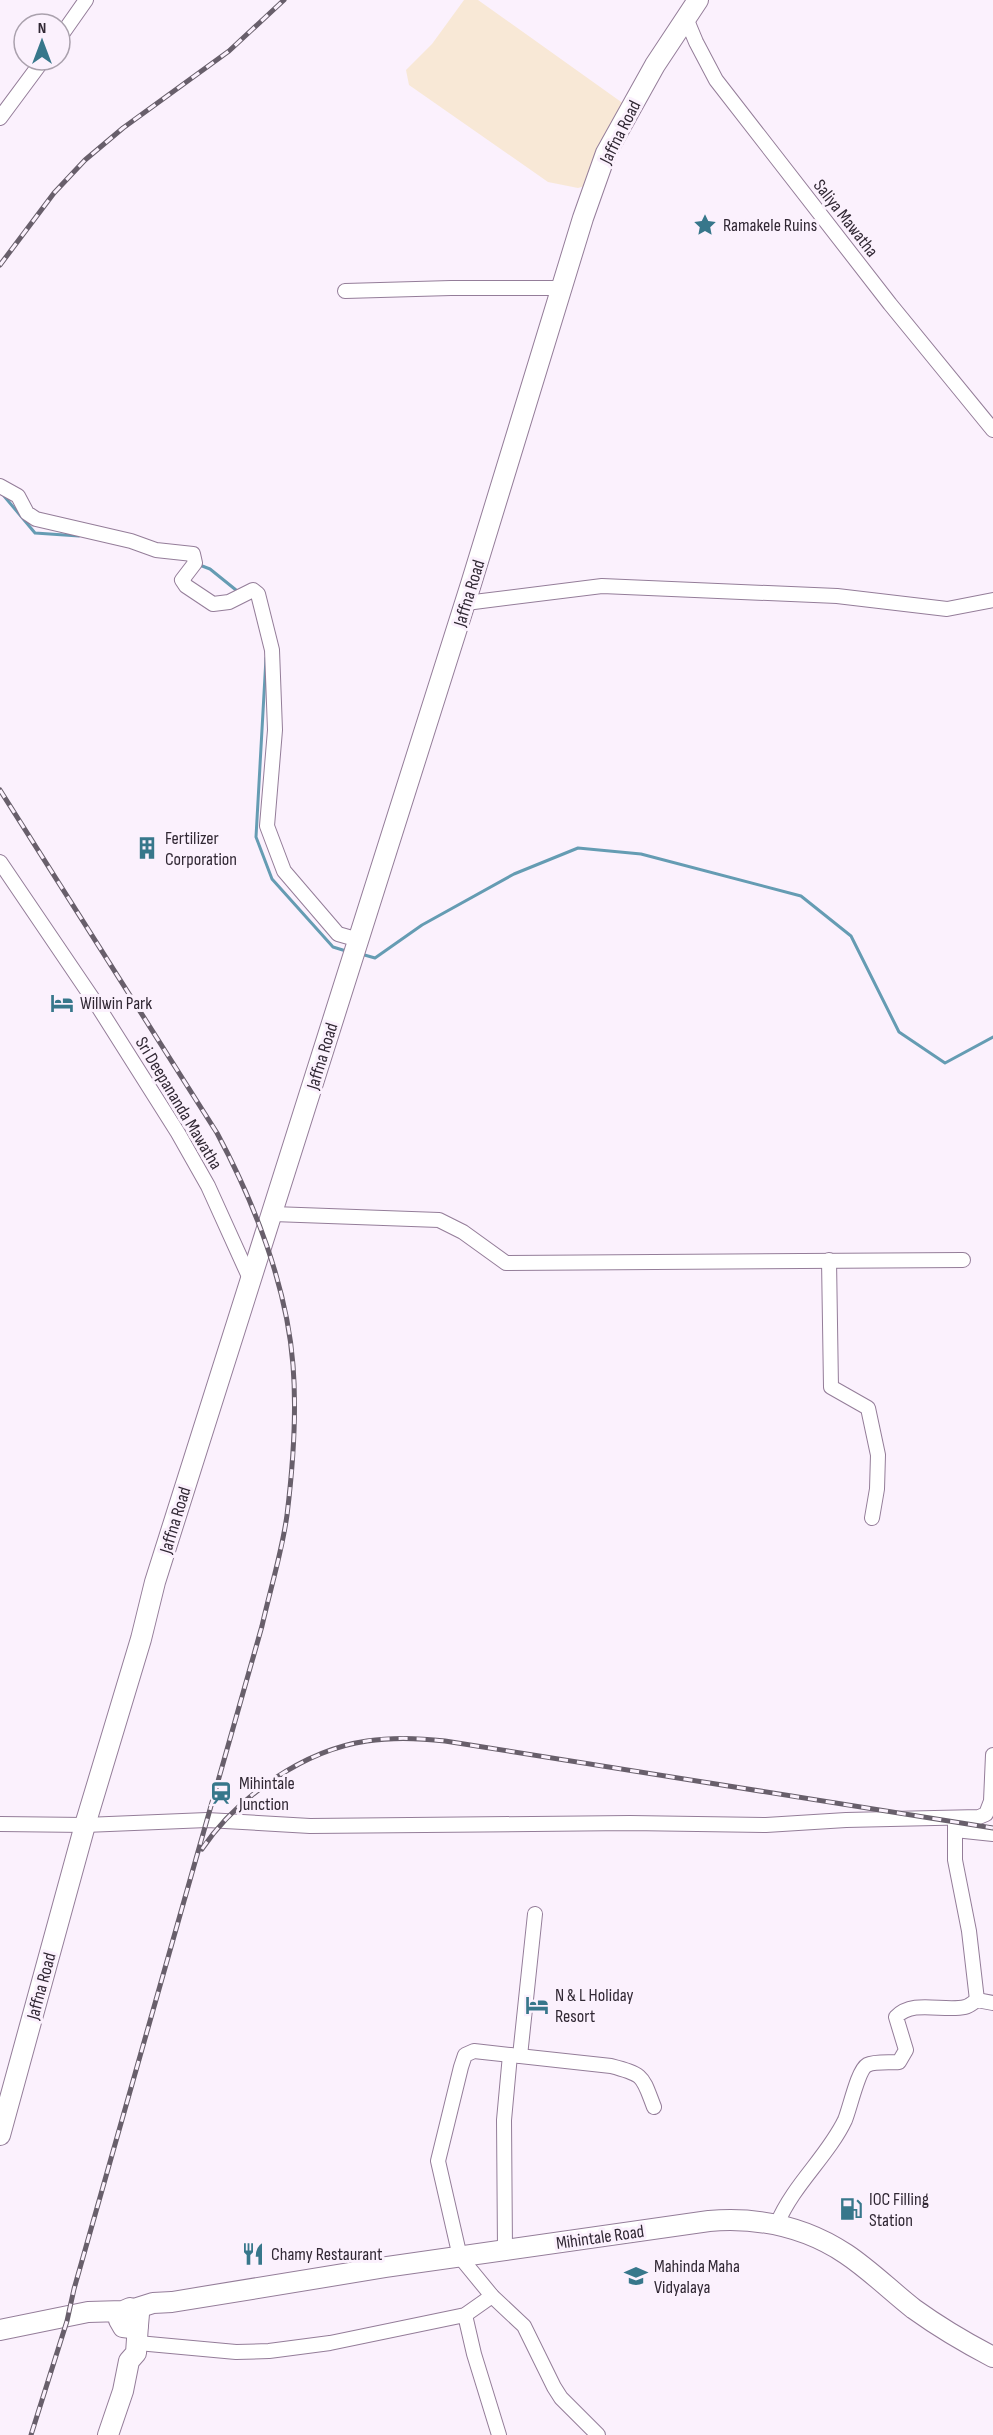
<svg xmlns="http://www.w3.org/2000/svg" width="993" height="2435" viewBox="0 0 993 2435" font-family="'Sofia Sans Condensed',sans-serif">
	<rect width="100%" height="100%" fill="#fbf1fd"/>
	<path fill="#f8e8d6" d="M464,0H478L631,109L595,183L578,188L548,182L409,85L406,70L432,44Z"/>
	<g fill="none" stroke-linecap="round" stroke-linejoin="round">
		<g stroke="#659cb3" stroke-width="3">
			<path d="M4,496L35,533L79,536"/>
			<path d="M197,564L210,569L236,590"/>
			<path d="M266,658L256,837L272,879L333,947L346,951"/>
			<path d="M361,954L375,958L422,925L514,874L578,848L641,854L801,896L851,936L899,1032L945,1063L993,1037"/>
		</g>
		<g stroke="#947d99" stroke-width="16">
			<g id="minor">
				<path d="M686,18L696,42L716,80L890,304L993,430"/>
				<path d="M60,37L86,0"/>
				<path d="M0,118L43,60"/>
				<path d="M345,291L451,288H561"/>
				<path d="M0,486L18,496L27,513L36,519L131,541L156,550L193,554L195,563L182,580L186,586L213,604L229,602L253,590L258,594L272,650L275,730L267,826L284,871L338,934L359,940"/>
				<path d="M466,603L602,586L837,596L947,609L993,600"/>
				<path d="M0,862L99,1008L178,1133L208,1186L251,1281"/>
				<path d="M273,1214L439,1220L463,1232L506,1263L963,1260"/>
				<path d="M829,1260L831,1387L868,1408L878,1455L877,1489L872,1518"/>
				<path d="M955,1818V1860L969,1931L977,2000"/>
				<path d="M0,1824L85,1825L207,1820L310,1826L630,1823L766,1825L846,1820L979,1817L986,1814L991,1801L993,1755"/>
				<path d="M955,1830L993,1834"/>
				<path d="M520,2056L535,1914"/>
				<path d="M777,2224C793,2185 828,2156 845,2120C850,2108 858,2070 867,2065C875,2061 890,2063 899,2062L906,2050L896,2017C913,1999 943,2012 965,2007C969,2006 974,2002 977,2000L993,2003"/>
				<path d="M505,2250L504,2120L510,2055"/>
				<path d="M465,2315L474,2354L499,2435"/>
				<path d="M138,2343L236,2352L269,2351L330,2343L465,2315L492,2296"/>
				<path d="M598,2435L561,2398L554,2387L524,2326L492,2296L460,2257L438,2161L461,2067L465,2055L474,2051L611,2066C645,2075 642,2076 654,2107"/>
			</g>
		</g>
		<g stroke="#947d99" stroke-width="22">
			<g id="highway">
				<path d="M0,2135L85,1825L141,1639L155,1582L471,584L583,218L606,153L655,65L698,0"/>
				<path d="M134,2309L153,2303L172,2302L386,2267L709,2221C758,2217 804,2226 846,2254C870,2270 891,2291 914,2309C939,2327 966,2343 993,2357"/>
				<path d="M0,2330L88,2312L123,2311L130,2308L139,2314L138,2325L131,2328L123,2327L119,2320L123,2311"/>
				<path d="M108,2435L123,2391L129,2361L136,2353L138,2325"/>
			</g>
		</g>
		<use href="#minor" stroke="#fff" stroke-width="14"/>
		<use href="#highway" stroke="#fff" stroke-width="20"/>
		<g stroke="#685f6b" stroke-width="5">
			<g id="rail">
				<path d="M0,265L54,193L85,160L123,128L229,51L284,0"/>
				<path d="M0,790L217,1133C254,1202 287,1286 293,1365C297,1415 293,1466 287,1515C282,1552 270,1590 262,1626L74,2289L67,2321L31,2435"/>
				<path d="M202,1849C237,1797 304,1750 367,1741C393,1737 419,1738 445,1741L993,1828"/>
			</g>
		</g>
		<use href="#rail" stroke="#fbf1fd" stroke-width="3" stroke-dasharray="9" stroke-linecap="butt"/>
	</g>
	<defs>
		<g id="sight-bare" transform="scale(1.8)"><path d="M0-6L1.8-2.2L6-1.7L2.9 1.2L3.7 5.4L0 3.3L-3.7 5.4L-2.9 1.2L-6-1.7L-1.8-2.2Z" fill="#37778b" stroke="#fbf1fd" stroke-width="2.5" paint-order="stroke"/></g>
		<g id="building-bare" transform="scale(1.8)"><path d="M-4-6H4V6H1V3H-1V6H-4ZM-2.5-4.3h1.7v1.8h-1.7ZM.8-4.3h1.7v1.8H.8ZM-2.5-1h1.7V.8h-1.7ZM.8-1h1.7V.8H.8Z" fill="#37778b" stroke="#fbf1fd" stroke-width="2.5" paint-order="stroke"/></g>
		<g id="hotel-bare" transform="scale(1.8)"><path d="M-6-4.5h1.5V1H6V5H4.5V3h-9V5H-6ZM-4 0a1.8 1.8 0 1 1 3.6 0ZM.5 0V-2.5h3Q6-2.5 6 0Z" fill="#37778b" stroke="#fbf1fd" stroke-width="2.5" paint-order="stroke"/></g>
		<g id="station-bare" transform="scale(1.8)"><path d="M-3-6H3Q5-6 5-4V2Q5 4 3 4L4.5 6H3L1.5 4h-3L-3 6H-4.5L-3 4Q-5 4-5 2V-4Q-5-6-3-6ZM-3.5-4v3h7v-3ZM-3.5 1v1.5H-2V1ZM2 1v1.5H3.5V1Z" fill="#37778b" stroke="#fbf1fd" stroke-width="2.5" paint-order="stroke"/></g>
		<g id="fuel-bare" transform="scale(1.8)"><path d="M-5.5-6h7V0h2V4h1.3V-2.5L3-4.5l.8-.8L6-3V5H2.5V1h-1V6h-7ZM-4.2-4.7v3.2H.2V-4.7Z" fill="#37778b" stroke="#fbf1fd" stroke-width="2.5" paint-order="stroke"/></g>
		<g id="restaurant-bare" transform="scale(1.8)"><path d="M-5-6h1v4h1v-4h1v4h1v-4h1v5L-1.5 .5V6h-2V.5L-5-1ZM5-6V6H3V1.5H1.5Q1.5-4 5-6Z" fill="#37778b" stroke="#fbf1fd" stroke-width="2.5" paint-order="stroke"/></g>
		<g id="school-bare" transform="scale(1.8)"><path d="M0-5L7-2L0 1L-7-2ZM-4 1L0 2.5L4 1V4Q0 6-4 4Z" fill="#37778b" stroke="#fbf1fd" stroke-width="2.5" paint-order="stroke"/></g>
	</defs>
	<g fill-rule="evenodd">
		<use href="#sight-bare" x="705" y="225"/>
		<use href="#building-bare" x="147" y="848"/>
		<use href="#hotel-bare" x="62" y="1003"/>
		<use href="#station-bare" x="221" y="1793"/>
		<use href="#hotel-bare" x="537" y="2005"/>
		<use href="#fuel-bare" x="851" y="2209"/>
		<use href="#restaurant-bare" x="253" y="2254"/>
		<use href="#school-bare" x="636" y="2276"/>
	</g>
	<g text-anchor="middle" stroke-width="6" stroke-linejoin="round" paint-order="stroke">
		<g font-size="18" fill="#312834" stroke="#fbf1fd">
			<text transform="translate(620 132) rotate(-63)" y="6">Jaffna Road</text>
			<text transform="translate(846 218) rotate(52)" y="6">Saliya Mawatha</text>
			<text transform="translate(469 593) rotate(-73)" y="6">Jaffna Road</text>
			<text transform="translate(322 1056) rotate(-73)" y="6">Jaffna Road</text>
			<text transform="translate(179 1103) rotate(59)" y="6">Sri Deepananda Mawatha</text>
			<text transform="translate(175 1520) rotate(-73)" y="6">Jaffna Road</text>
			<text transform="translate(41 1986) rotate(-75)" y="6">Jaffna Road</text>
			<text transform="translate(600 2237) rotate(-8)" y="6">Mihintale Road</text>
		</g>
		<g font-size="18" fill="#312834" stroke="#fbf1fd" text-anchor="start">
			<text x="723" y="231">Ramakele Ruins</text>
			<text x="165" y="844">Fertilizer<tspan x="165" dy="21">Corporation</tspan></text>
			<text x="80" y="1009">Willwin Park</text>
			<text x="239" y="1789">Mihintale<tspan x="239" dy="21">Junction</tspan></text>
			<text x="555" y="2001">N &amp; L Holiday<tspan x="555" dy="21">Resort</tspan></text>
			<text x="869" y="2205">IOC Filling<tspan x="869" dy="21">Station</tspan></text>
			<text x="271" y="2260">Chamy Restaurant</text>
			<text x="654" y="2272">Mahinda Maha<tspan x="654" dy="21">Vidyalaya</tspan></text>
		</g>
	</g>
	<g transform="translate(42 42)"><circle r="28" fill="#fbf1fd" stroke="#aaa1ad" stroke-width="1.5"/>
	<path d="M0-4.5L10 22L0 15L-10 22Z" fill="#37778b"/>
	<text y="-9" font-size="16" font-weight="bold" text-anchor="middle" fill="#312834">N</text>
	</g>
</svg>
